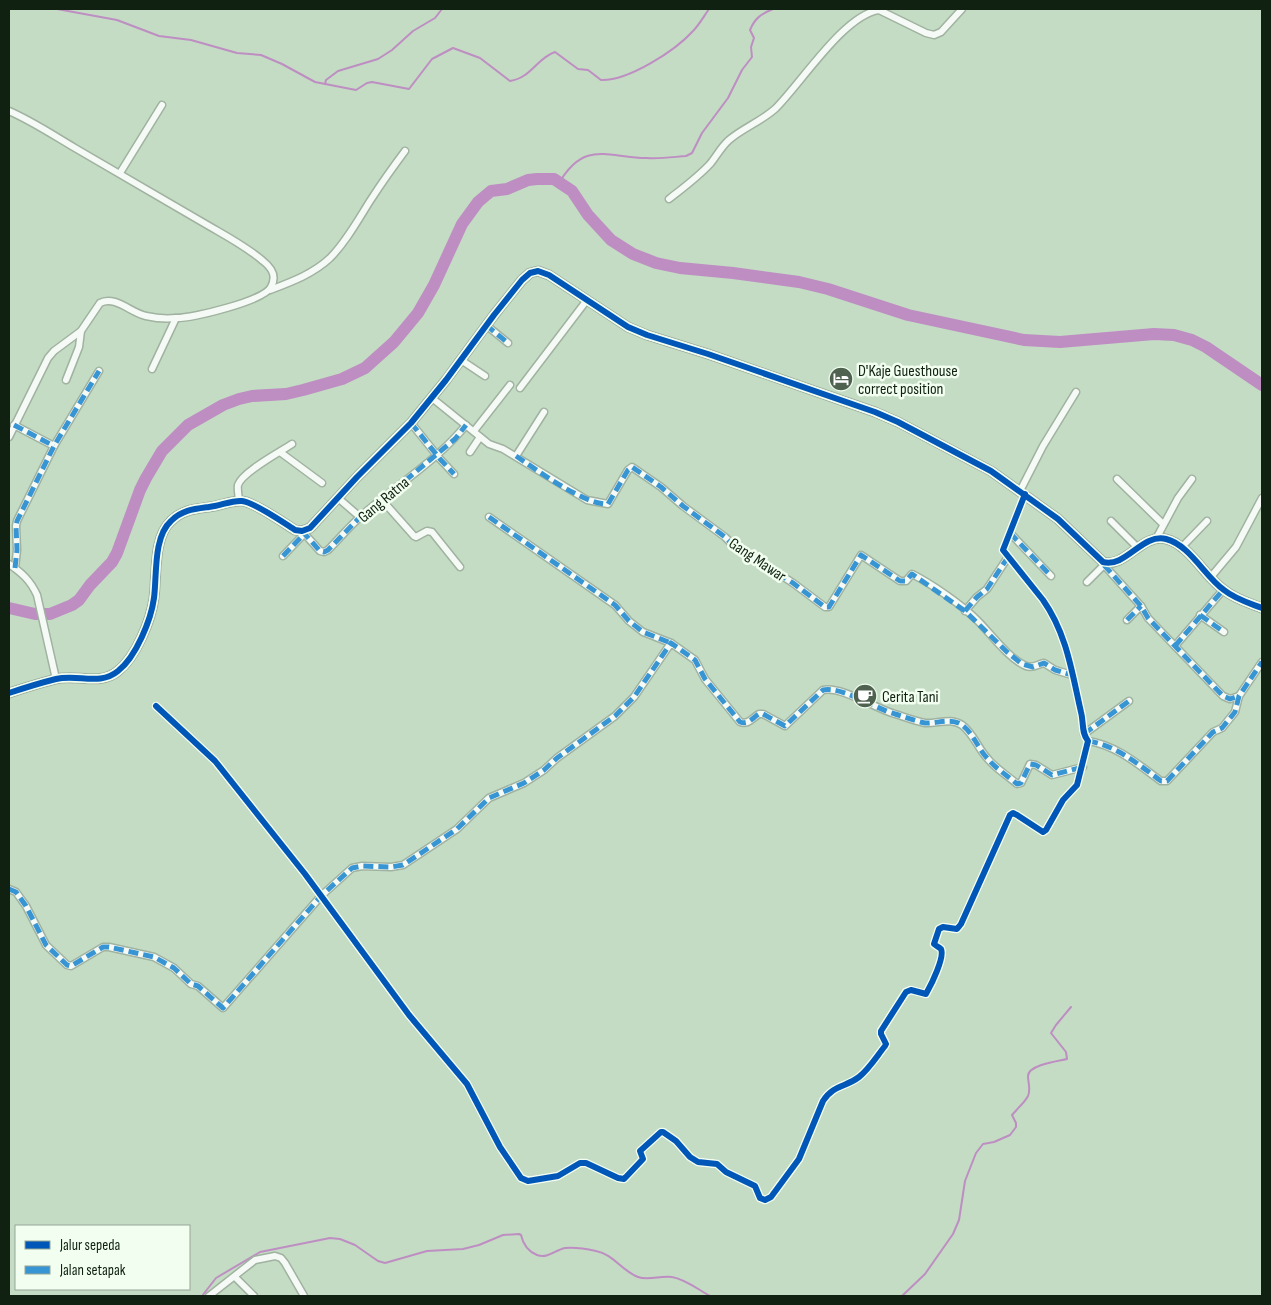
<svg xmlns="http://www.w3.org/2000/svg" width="1271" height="1305" viewBox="0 0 1271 1305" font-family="'Sofia Sans Condensed',sans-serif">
	<rect width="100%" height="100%" fill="#c4dcc4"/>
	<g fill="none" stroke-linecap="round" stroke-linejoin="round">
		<g stroke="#be8ec3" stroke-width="2">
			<path d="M57,9L117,20L159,36L191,40L237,53L261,55L282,64L315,82L356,90L367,83L372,82L409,89L432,59L453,48L480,58L510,81C531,78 537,58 555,52L578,69L588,70L601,80C628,81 675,51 693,31C699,25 704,16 709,9"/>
			<path d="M325,84L326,80L338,71L378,59L392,50L413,31L435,18L442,9"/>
			<path d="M559,183C585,139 608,158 647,158C660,159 673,157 686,156L692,153L702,133L728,98L742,70L752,57L751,47L754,38L750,30C755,18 761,14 773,9"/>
			<path d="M202,1296L216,1278L260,1252L330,1238L340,1239L355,1245L378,1261L385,1263L427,1251L463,1249L479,1245L503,1235L519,1234L521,1235C523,1244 527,1251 537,1255C548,1259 555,1250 565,1248C574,1247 587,1249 596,1251C613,1254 622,1271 638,1277C649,1281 661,1275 672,1277C685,1279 699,1290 710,1296"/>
			<path d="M902,1296L925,1274L953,1234L959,1220L965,1181L976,1153L983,1144L994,1142L1010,1135L1016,1127V1123L1012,1115C1017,1109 1025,1102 1028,1096C1031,1089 1028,1083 1028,1076C1028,1065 1058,1061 1067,1059L1066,1052L1051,1033L1056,1025L1071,1007"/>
		</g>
		<path stroke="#be8ec3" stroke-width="12" d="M9,608L35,614H50L72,605L79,600L90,585L112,562L117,553L140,490L146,478L162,451L188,425L223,405L239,399L252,396L286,394L303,390L342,379L365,368L394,342L418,313L434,285L462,224L478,202L491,191L507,189L528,180L537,179H554L572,191L588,215L611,240L633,254L656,263L680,268L733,273L799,282L828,289L908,315L1024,340L1060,342L1154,334L1174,335L1192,340L1206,347L1262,385"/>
		<g stroke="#a0b2a0" stroke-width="9">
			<g id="street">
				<path d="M9,111C32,121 53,135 75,148C120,174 165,200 209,226C228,237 247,247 263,261C272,268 277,276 271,287C264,301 193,318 176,318C166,319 155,318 146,316C131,313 115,295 100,303L81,331L54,351L48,358L9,437"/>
				<path d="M120,173L162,105"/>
				<path d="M669,199C683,188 698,177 710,164C716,157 721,147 729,140C743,128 762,121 776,108C802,82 844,15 879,10L926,33L934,35L941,32L962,9"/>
				<path d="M270,290C291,282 313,274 330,258C346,242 358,220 370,201C381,184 393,167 405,151"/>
				<path d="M486,325L508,343"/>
				<path d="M461,360L485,376"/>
				<path d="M152,369L176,318"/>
				<path d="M66,380L79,347L81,331"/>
				<path d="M520,388L587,300"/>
				<path d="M432,398L489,444L503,449L587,500L608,504L628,470L632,467L661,487L683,506L725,537L730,542L793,583L825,607H829L861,555L900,581H906L912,574C932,584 962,605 978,621C991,634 1009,659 1026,666C1033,669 1038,664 1044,663L1055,670L1072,675"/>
				<path d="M411,423L440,459L454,474"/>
				<path d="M14,425L54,446"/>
				<path d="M474,431L510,385"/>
				<path d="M280,452L322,483"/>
				<path d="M470,452L480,437"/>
				<path d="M516,456L544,412"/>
				<path d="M1117,479L1163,524"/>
				<path d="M1020,491L1043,446L1076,392"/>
				<path d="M338,498L360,517"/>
				<path d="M382,500L414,536L416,537L427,531L432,532L460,567"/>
				<path d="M239,501C239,497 237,489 238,485C242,472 280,452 292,444"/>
				<path d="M489,517L615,605L629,621L643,632L671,643"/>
				<path d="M1111,521L1138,548"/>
				<path d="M302,531L320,551L324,552L328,550C339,539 349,527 360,517C395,486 437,461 466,425"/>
				<path d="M1010,533L1051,576"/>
				<path d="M1156,539L1178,498L1192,479"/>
				<path d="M1181,548L1207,521"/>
				<path d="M283,556L304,534"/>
				<path d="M9,564C22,573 30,580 37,595L56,679"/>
				<path d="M1104,565L1141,606L1148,618L1223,696L1230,699L1239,696"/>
				<path d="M15,568L17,550L16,526L17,521L54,446L99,371"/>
				<path d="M1210,578L1236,547L1262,498"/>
				<path d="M1087,582L1106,563"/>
				<path d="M965,611L977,597L987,589L1008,557"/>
				<path d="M1200,615L1224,632"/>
				<path d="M1127,620L1141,606"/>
				<path d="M1175,646L1223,590"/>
				<path d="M156,706L215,761L305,874L409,1015L467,1084L500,1147L521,1178L528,1181L558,1176L580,1163H586L618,1178L624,1179L643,1159L640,1151L661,1132H663L676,1141L690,1157L698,1162L717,1164L726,1172L755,1186L760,1198L765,1200L771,1197L799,1159L823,1101C833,1085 846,1087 859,1077C869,1069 877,1056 885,1046L886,1044L881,1034V1031L906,992L911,990L926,994L927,992C931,985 945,957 941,949C939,947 936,946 934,944L939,929L943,927L957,929L961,924L1010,815L1013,813L1017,815L1043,832L1046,830L1063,800L1077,785L1088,741C1081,732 1084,723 1081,712C1072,673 1067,634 1043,600L1003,550L1025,494"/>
				<path d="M1084,734L1129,701"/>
				<path d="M1088,741C1116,745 1139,765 1161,781H1167L1213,732L1222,728L1235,712L1239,696L1262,662"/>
				<path d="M9,889L16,892L26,906L46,945L67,965L71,966L103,947H109L154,957L174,968L191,984L198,986L223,1008L321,896L352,868L362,866L391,867L403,865L457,829L489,798L524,783L544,770L557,758L615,716L634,697L671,643L695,660L705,679L740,722C749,725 752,718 759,714H763L785,726L823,690C842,686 876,709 895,714C905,717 915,721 925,723C937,724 951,717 962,725C974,734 978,749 988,759C995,768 1008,776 1017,784L1021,783L1030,764L1036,765L1052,775L1083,767"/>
				<path d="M235,1277L254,1296"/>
				<path d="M209,1296L255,1260L275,1256L281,1258L285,1263L304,1296"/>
			</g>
		</g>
		<g stroke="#a0b2a0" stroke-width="11">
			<path id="secondary" d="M9,693C24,688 40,683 56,679C78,674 100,686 118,671C136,657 151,620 154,598C157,576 153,537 171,521C182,510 194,509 209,507C220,506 232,500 242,501C254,502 284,523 295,530L302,531L310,528L357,477L411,423L446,380L494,315L522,280L530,273L538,271L549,275L628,327L647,335L708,354L875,412L898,422L991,471L1005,481L1058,519L1103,562C1126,568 1142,533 1166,539C1190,545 1205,577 1224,590C1235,599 1249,603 1262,608"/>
		</g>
		<use href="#street" stroke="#f6faf6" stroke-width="6"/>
		<use href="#secondary" stroke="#f6faf6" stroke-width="9"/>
		<g stroke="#3895d3" stroke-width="5" stroke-dasharray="10 5" stroke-linecap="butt">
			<path d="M486,325L508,343"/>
			<path d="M411,423L440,459L454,474"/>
			<path d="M14,425L54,446"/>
			<path d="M516,456C537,470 584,505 608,504L628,470L632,467L661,487L683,506L725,537L730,542L793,583L825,607H829L861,555L900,581H906L912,574L965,611L1007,652L1022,664L1033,667L1044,663L1055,670L1072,675"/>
			<path d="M382,500L455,439L466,425"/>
			<path d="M489,517L615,605L629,621L643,632L671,643"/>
			<path d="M302,531L320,551L324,552L328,550L360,517"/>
			<path d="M1010,533L1051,576"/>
			<path d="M283,556L304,534"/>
			<path d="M1104,565L1141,606L1148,618L1223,696L1230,699L1239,696"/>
			<path d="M15,568L17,550L16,526L17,521L54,446L99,371"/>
			<path d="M965,611L977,597L987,589L1008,557"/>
			<path d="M1200,615L1224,632"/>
			<path d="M1127,620L1141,606"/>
			<path d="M1175,646L1223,590"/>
			<path d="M1084,734L1129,701"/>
			<path d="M1088,741C1116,745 1139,765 1161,781H1167L1213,732L1222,728L1235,712L1239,696L1262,662"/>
			<path d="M9,889L16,892L26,906L46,945L67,965L71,966L103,947H109L154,957L174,968L191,984L198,986L223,1008L321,896L352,868L362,866L391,867L403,865L457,829L489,798L524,783L544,770L557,758L615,716L634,697L671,643L695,660L705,679L740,722C749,725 752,718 759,714H763L785,726L823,690C842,686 876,709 895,714C905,717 915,721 925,723C937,724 951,717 962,725C974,734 978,749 988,759C995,768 1008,776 1017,784L1021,783L1030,764L1036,765L1052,775L1083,767"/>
		</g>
		<g stroke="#f1fef0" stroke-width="9">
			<g id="cycleway">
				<path d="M9,693C24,688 40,683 56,679C78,674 100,686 118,671C136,657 151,620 154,598C157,576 153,537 171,521C182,510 194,509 209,507C220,506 232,500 242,501C254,502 284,523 295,530L302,531L310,528L357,477L411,423L446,380L494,315L522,280L530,273L538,271L549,275L628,327L647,335L708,354L875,412L898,422L991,471L1005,481L1058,519L1103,562C1126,568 1142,533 1166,539C1190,545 1205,577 1224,590C1235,599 1249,603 1262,608"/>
				<path d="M156,706L215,761L305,874L409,1015L467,1084L500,1147L521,1178L528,1181L558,1176L580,1163H586L618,1178L624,1179L643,1159L640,1151L661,1132H663L676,1141L690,1157L698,1162L717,1164L726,1172L755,1186L760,1198L765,1200L771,1197L799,1159L823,1101C833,1085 846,1087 859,1077C869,1069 877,1056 885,1046L886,1044L881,1034V1031L906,992L911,990L926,994L927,992C931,985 945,957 941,949C939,947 936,946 934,944L939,929L943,927L957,929L961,924L1010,815L1013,813L1017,815L1043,832L1046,830L1063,800L1077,785L1088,741C1081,732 1084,723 1081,712C1072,673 1067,634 1043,600L1003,550L1025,494"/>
			</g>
		</g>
		<use href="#cycleway" stroke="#0057b8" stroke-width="6"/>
	</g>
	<defs>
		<g id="hotel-disc" transform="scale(1.25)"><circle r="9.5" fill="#4f6250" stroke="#f1fef0"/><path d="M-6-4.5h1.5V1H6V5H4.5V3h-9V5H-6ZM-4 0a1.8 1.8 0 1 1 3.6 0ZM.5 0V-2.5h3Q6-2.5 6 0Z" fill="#fff"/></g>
		<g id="cafe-disc" transform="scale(1.25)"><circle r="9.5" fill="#4f6250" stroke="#f1fef0"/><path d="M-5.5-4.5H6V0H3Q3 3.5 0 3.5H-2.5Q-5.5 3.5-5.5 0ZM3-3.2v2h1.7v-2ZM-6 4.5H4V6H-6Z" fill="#fff"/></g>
	</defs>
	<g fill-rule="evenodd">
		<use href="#hotel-disc" x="841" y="379"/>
		<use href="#cafe-disc" x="865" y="696"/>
	</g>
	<g text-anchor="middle" stroke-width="5" stroke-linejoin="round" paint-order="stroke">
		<g font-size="16" fill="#102111" stroke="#f1fef0" text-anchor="start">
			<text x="858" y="376">D'Kaje Guesthouse<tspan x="858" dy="18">correct position</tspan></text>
			<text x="882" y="702">Cerita Tani</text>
		</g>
		<g font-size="16" fill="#102111" stroke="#f1fef0">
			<text transform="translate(383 499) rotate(-40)" y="6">Gang Ratna</text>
			<text transform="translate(758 559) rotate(34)" y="6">Gang Mawar</text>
		</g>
	</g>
	<rect width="1271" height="1305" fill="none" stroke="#102111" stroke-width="20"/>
	<rect x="15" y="1225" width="175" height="65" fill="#f1fef0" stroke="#97a697"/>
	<rect x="25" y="1241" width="25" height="8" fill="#0057b8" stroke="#97a697"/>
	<text x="60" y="1250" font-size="15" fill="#102111">Jalur sepeda</text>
	<rect x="25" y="1266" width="25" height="8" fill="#3895d3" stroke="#97a697"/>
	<text x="60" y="1275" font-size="15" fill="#102111">Jalan setapak</text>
</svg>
